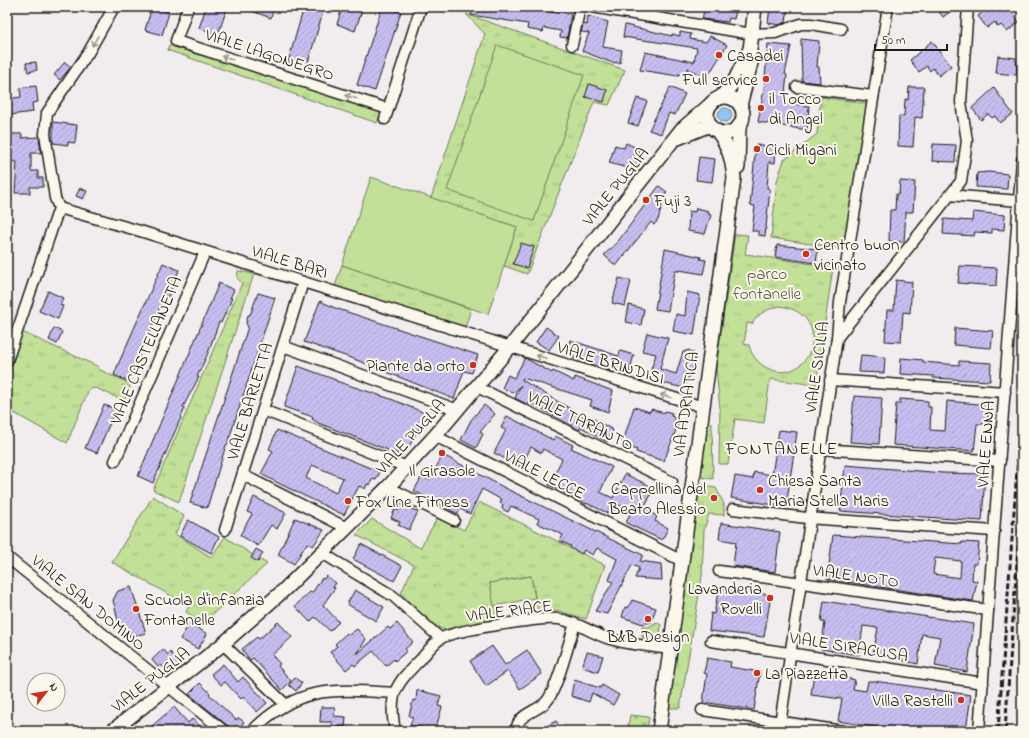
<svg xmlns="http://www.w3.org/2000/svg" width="1029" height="738" viewBox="0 0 1029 738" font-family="'Indie Flower',sans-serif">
	<defs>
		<pattern id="grass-tufts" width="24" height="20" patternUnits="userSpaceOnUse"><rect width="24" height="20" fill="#c2e098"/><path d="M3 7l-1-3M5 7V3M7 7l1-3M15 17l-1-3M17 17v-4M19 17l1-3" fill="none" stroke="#a6c082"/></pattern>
		<pattern id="cemetery-stones" width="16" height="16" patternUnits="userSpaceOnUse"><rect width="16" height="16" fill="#c2e098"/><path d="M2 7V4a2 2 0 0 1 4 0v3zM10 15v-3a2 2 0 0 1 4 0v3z" fill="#a6c082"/></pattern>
		<pattern id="building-hatch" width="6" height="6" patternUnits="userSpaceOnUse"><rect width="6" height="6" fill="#c7bef0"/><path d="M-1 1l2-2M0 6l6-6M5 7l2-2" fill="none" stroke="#aaa3cd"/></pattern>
	</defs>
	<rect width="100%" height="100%" fill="#f1eced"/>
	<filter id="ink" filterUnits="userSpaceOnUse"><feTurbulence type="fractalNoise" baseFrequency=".025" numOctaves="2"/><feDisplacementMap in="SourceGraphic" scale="8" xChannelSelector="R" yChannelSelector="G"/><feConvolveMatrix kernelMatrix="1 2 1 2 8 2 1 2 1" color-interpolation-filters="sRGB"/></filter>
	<g filter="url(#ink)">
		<g fill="url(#grass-tufts)" stroke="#6f7e5a" fill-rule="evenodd">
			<path d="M466,14L625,70L609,105L594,102L527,274L504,266L517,227L431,198L485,34Z"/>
			<path d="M169,45L381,112L377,123L167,50Z"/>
			<path d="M821,97L870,104L845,249L771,238L777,181L784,160L817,134Z"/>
			<path d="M735,234L748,235L745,254L833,267L816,385L770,379L764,423L735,419L728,464H719L720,409L716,368ZM780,306C837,314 810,389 767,368C758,363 751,355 749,345L744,344L747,323L752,324C758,313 768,309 780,306Z"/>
			<path d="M342,265L471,309L465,328L335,286Z"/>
			<path d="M238,271L254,274L179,502L153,490L242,283L237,278Z"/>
			<path d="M20,331L99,367L98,369L131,384L124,401L96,388L89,389L67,443L7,409V369Z"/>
			<path d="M708,423H712L713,479L700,477Z"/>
			<path d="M699,485L716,488L724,504V515L709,514L704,530L702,576L680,708H669Z"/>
			<path d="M153,496L184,516L175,534L211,557L225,537L267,564L203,623L186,612L189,606L112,562Z"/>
			<path d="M479,502L605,565L586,619L559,611H538L531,576L490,583L497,619C484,622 460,630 448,630C429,629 413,605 401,593L414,565L356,535L372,519L420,548L438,517L464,530Z"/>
			<path d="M656,622L661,625L660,634L656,638L642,637V627H649Z"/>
		</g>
		<path fill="url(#cemetery-stones)" stroke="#6f7e5a" d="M630,715L649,717L647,731H627Z"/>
		<g fill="#c2e098" stroke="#6f7e5a">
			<path d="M497,45L584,75L534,221L447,190Z"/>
			<path d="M371,177L517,227L488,314L342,265Z"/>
			<path d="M531,576L535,598L494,606L490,583Z"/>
		</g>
		<circle fill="#91c4ee" stroke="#62819a" cx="725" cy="115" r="7"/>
		<g fill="url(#building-hatch)" stroke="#1c1c1c" fill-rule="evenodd">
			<path d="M152,7L169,13L162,35L145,30Z"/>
			<path d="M206,7L227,8L218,35L199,28Z"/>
			<path d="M241,7H274L271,18Z"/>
			<path d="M304,7L324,9L306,69L288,62Z"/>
			<path d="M344,7H363L355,31L337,24L341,11L343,12Z"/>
			<path d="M382,7L401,12L375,91L357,85Z"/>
			<path d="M472,7H525L556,13V10L564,11V13L571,14L567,38L560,37L561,31L544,28L543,32L527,29L528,24L471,15Z"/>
			<path d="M705,7L723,9L724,7H737L734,19L729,18L728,22L702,19Z"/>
			<path d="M770,7L788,8L786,22L779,25L768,23Z"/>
			<path d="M936,7H956L943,17Z"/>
			<path d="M988,7H1008L1019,22L1007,32L1001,25L998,27L995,22L987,28L978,16Z"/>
			<path d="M588,16L608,22L603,47L622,50L620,63L610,62L582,51L589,33L581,32L583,24L587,25Z"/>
			<path d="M625,25L672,36V34L680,36V32L691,34L690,39L706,42L710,36L727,45L706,79L688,68L687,76L678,74V76L640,70L645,52L694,62L697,48L623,37Z"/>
			<path d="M801,39L819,41L817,67H819L820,83L802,81Z"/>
			<path d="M932,41L951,66L939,76L933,68L930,71L927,66L919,72L910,60Z"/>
			<path d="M768,44L791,46L785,74L787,75L784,103L809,106L807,130L758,122L764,89Z"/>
			<path d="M998,56L1016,58L1017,75L996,73Z"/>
			<path d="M36,62L37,70L28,72L26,63Z"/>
			<path d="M65,62L71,67L60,80L54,75Z"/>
			<path d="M589,84L607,90L604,102L585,97Z"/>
			<path d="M36,86L38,102L32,103L33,112L10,115L8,99L21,97L20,88Z"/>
			<path d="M670,87L685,94L675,115L669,113L661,134L649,130Z"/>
			<path d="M909,87H924L922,118L915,117L913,147L898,146L899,116H904L905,99L908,100Z"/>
			<path d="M994,88L1013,114L1000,123L995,116L992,118L988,114L981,120L972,108Z"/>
			<path d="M637,98L647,101L638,126L628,123Z"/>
			<path d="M53,122L77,125L75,143L68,142V145L53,143Z"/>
			<path d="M10,134H22V138L39,137L41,153H31V171H38V178H43V187H30V193H15L17,162L7,161V152H10Z"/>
			<path d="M626,143L639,149L638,154L639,163L636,168L632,169L609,163L615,145L624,148Z"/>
			<path d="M933,144L956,145L955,162L932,161Z"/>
			<path d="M756,145L776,147L775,163L769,162L767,188L770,189L765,236L758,235V231H752L755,206L750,205Z"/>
			<path d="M699,157L715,159L712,182L696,180Z"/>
			<path d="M989,172L1008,174L1007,189L976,187L977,173Z"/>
			<path d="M900,181L915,182L913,212H906L904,242L889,241L890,210H895L896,194H899Z"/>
			<path d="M659,186L667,192L659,203L662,205L658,220L654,225L651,222L616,266L604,255L616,244Z"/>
			<path d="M80,188L87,191L83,199L76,196Z"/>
			<path d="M696,208L709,211L708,214L711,215L705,234L688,231L689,211L695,212Z"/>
			<path d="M973,212L1005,215L1004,230L992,229V233L975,232L974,236L943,234L944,219L972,221Z"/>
			<path d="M521,243L534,247L527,268L513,264Z"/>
			<path d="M777,245L818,249L816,263L775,257Z"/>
			<path d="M665,249L701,257L700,259L706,260L703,274L679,270V271H675L668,311L655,309Z"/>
			<path d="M163,263L179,270L168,297L164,295L154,323L138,355L140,356L133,372H131L127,381L114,375L117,367Z"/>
			<path d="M960,266L997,268L996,286L958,283Z"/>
			<path d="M619,278L631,281L625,306L612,303Z"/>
			<path d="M896,280L912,282L910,313L903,312L901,342L885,341L887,310H894Z"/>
			<path d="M219,283L234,290L230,298H232L221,323L219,322L208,353L197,377H199L183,407L185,408L153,483L138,476Z"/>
			<path d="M48,291L63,298L60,305L63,306L58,319L39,311Z"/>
			<path d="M687,292L700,295L694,335L673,331L676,314L685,316Z"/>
			<path d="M258,293L275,298L227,445H226L207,508L190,503L248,327L246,323L248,315H250Z"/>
			<path d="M320,301L335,308L478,355L472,373L464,371L454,399L354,359L304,342Z"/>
			<path d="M629,305L644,309L641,325L626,322Z"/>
			<path d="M546,327L559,336L549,350L536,342Z"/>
			<path d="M54,328L62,332L57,344L49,340Z"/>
			<path d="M955,328L993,331L991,348L954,345Z"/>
			<path d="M647,333L668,338L660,369L676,374L683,352L689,350L696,355L693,367L684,388L654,381L655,378L649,376L656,354L642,351Z"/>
			<path d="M570,340L619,356L620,351L634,355L628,377L573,358V356L566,353Z"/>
			<path d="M861,355L885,357L884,373L859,372Z"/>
			<path d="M525,358L552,373L553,371L574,381L575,377L613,391L608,412L590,406L592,400L523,378L522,380L572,410L586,418L587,415L613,430L607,442L581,427L579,430L529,402L528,405L515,398L521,385L514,393L502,388L508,375L514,378Z"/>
			<path d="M901,358L923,360V362L959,365V361L991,363L990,381L933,378L934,376L900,374Z"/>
			<path d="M298,366L336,380V381L391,399L432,416L423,430L418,429L410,445L401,455L318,423L312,419L313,417L284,407Z"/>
			<path d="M854,396L882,398L879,444L850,442Z"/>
			<path d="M900,399L928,401V407H931L930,430L945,431L947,401L989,405L988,424H977L974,451L893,445L896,404H900Z"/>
			<path d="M104,405L116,409L97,453L85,448Z"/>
			<path d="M484,405L495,414L480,432L483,434L476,448L461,440L471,420Z"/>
			<path d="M634,407L650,412L651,409L664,413L665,411L672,413L671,416L675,418L674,420L679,422L664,461L636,452L637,450L622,445Z"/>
			<path d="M507,416L553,440L555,436L573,445L571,448L612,467L600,492L613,498L625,474L654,488L644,509L657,516L655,521L668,528L662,540L626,523L631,511L617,504L612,515L586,503V504L549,485L562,459L543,449L541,453L531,447L521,467L494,453L506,430L501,428Z"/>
			<path d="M277,430L380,472L376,480L372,479L370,485L367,484L365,489L359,486L344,515L282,485L261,474L273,451L269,449ZM312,465L343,478L336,493L306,478Z"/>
			<path d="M779,430L797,432L786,507L731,498L735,476L753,479L754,472L772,475Z"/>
			<path d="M443,455L507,489L643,555L640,561L661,564L662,580L635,578L639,568L632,565L607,614L595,611L613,582L609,580L617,559L597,548L593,555L584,550L582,554L570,548L571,546L560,541L563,535L537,523L539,519L511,506L508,512L502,509L503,505L500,503L502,500L482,489L470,514L460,509L458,514L414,491L422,476L429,480Z"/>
			<path d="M845,465L943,473L985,474L982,521L840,511Z"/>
			<path d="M254,497L286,513L277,529L271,525L258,546L240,535L252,514L247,512Z"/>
			<path d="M401,504L418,512L409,530L398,525L400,522L391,518L395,509L398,511Z"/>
			<path d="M295,518L324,530L313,546L307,543L294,564L278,555Z"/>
			<path d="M188,520L219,537L211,553L180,536Z"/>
			<path d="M721,523L780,532L775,572L733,566L736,542L719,539Z"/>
			<path d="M833,535L962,544V542L979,543L977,564H973L972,580L977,581L973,601L827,579ZM935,558L961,561L960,578L933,574Z"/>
			<path d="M361,544L402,566L394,581L353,559Z"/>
			<path d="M256,549L263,553L258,562L251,558Z"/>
			<path d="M326,576L336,583L333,587L335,588L323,605L339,622L330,631L315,617L310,622L295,606L310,592L312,593L322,578L324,579Z"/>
			<path d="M131,587L146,633L130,637L128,631L121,633L113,600L118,591Z"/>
			<path d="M719,587L771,595L764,637L709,631L711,613L714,614Z"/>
			<path d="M355,590L384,607L376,621L347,604Z"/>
			<path d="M632,600L656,608L651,622L643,624L622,617L625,607L628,608Z"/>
			<path d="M824,601L974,624L967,672L935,666L940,637L922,634L918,664L873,654L878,628L863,626L859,655L821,649L825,622H821Z"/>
			<path d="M278,622L292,637L272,655L280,664L278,666L291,681L282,690L253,658L250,660L242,649L257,637L259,639Z"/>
			<path d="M190,623L207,634L198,649L180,639Z"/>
			<path d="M397,623L413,642L405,649L407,651L395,661L394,659L386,666L373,651L355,666L353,664L346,670L330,652L337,646L335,644L347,633L349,635L357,629L366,639L357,654L388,627L390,629Z"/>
			<path d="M492,646L505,665L527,650L542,674L520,689L508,671L486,686L470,661Z"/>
			<path d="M163,649L168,655L170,652L180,663L168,673L161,665L158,667L152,660Z"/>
			<path d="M587,652L603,656L598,672L582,667Z"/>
			<path d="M707,658L731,662L730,667L760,672L754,710L703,702L707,674L704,673Z"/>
			<path d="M223,664L238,682L243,677L267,703L257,712L243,697L241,699L225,682L221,685L211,674Z"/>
			<path d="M814,672L855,680L853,689L866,691L868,681H874L971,695L966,731H898L838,721L842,699L811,695Z"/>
			<path d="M295,678L302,683L296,691L289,685Z"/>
			<path d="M574,680L600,688L602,685L619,695L613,705L592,693L589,702L571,696Z"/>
			<path d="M200,683L210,693L209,694L236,720L239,718L244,722L237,731H232L228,726L189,694Z"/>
			<path d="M417,690L441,696L438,706L442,707L435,731L410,725L413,717L409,716L413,700L416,701Z"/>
			<path d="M174,707L188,723L192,719L206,731H146Z"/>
			<path d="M321,707H335L334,716L346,717L345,727L332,726V722H320Z"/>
			<path d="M556,721L563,731H538Z"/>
		</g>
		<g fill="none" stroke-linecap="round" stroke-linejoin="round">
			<g stroke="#1c1c1c" stroke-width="13">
				<g id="minor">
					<path d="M188,7L176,41L388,109"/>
					<path d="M592,7L752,34L775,33L801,24H811L841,29"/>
					<path d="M572,45L580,7"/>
					<path d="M797,87L873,96"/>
					<path d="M385,119L421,7"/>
					<path d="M949,195L1019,201"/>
					<path d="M59,208L140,231L703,407"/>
					<path d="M837,338L961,181L967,141L961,102L968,7"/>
					<path d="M283,346L458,410"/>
					<path d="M7,361L59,208L55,198L45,134L47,113L88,53L114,7"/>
					<path d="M830,380L1005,392"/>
					<path d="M477,387L672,482"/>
					<path d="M263,410L407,467"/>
					<path d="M435,436L682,561"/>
					<path d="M820,449L1000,461"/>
					<path d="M115,461L205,252"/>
					<path d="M243,475L347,528"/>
					<path d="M388,487L454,520"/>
					<path d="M733,509L807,518L994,531"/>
					<path d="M225,530L303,282"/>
					<path d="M322,553L393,596L440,638"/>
					<path d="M7,557L224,731"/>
					<path d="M719,571L988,610"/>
					<path d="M711,641L983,683"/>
					<path d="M223,644L285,704"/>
					<path d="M702,710L843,731"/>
					<path d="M252,731C298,685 333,689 394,693"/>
					<path d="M395,731C388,694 395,685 421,659C427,652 433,644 440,639C452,630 543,617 559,619C578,622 593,634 610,639C629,645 651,646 671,649"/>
					<path d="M516,731C518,713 535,713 546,702C557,691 569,641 575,624"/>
					<path d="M779,731L837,338L840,302L888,7"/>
					<path d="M979,731L1022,160"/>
				</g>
			</g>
			<g stroke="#1c1c1c" stroke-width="16">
				<g id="major">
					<circle cx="725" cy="115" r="18"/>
					<path d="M720,98L734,82L749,51"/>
					<path d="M740,105L751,63L750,50L755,7"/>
					<path d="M678,138L710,125"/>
					<path d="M738,167L739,126"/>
					<path d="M112,731L223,644L284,590L388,487L435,436L510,347L681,130L711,104"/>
					<path d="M659,731L734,178C732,159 729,147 718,132"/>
				</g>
			</g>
			<use href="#minor" stroke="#fbf7ec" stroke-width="10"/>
			<use href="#major" stroke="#fbf7ec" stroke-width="13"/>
			<g stroke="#1c1c1c" stroke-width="3" stroke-dasharray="6 3" stroke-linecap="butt">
				<path d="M998,731L1022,402"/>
				<path d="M1005,731L1022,492"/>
			</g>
		</g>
		<defs><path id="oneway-shaft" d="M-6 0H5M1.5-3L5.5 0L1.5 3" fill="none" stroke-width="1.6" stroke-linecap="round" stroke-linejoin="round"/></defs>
		<g stroke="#97948e">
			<use href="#oneway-shaft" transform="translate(95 41) rotate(120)"/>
			<use href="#oneway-shaft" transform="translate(227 58) rotate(-162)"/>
			<use href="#oneway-shaft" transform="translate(351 97) rotate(-162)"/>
			<use href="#oneway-shaft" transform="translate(542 357) rotate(-163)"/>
			<use href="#oneway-shaft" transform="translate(666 396) rotate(-163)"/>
		</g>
	</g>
	<g fill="#c8321e" stroke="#fbf7ec" stroke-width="1.5">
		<circle cx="719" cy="55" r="4"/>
		<circle cx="766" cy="79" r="4"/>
		<circle cx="761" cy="108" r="4"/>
		<circle cx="757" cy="149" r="4"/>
		<circle cx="646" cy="200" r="4"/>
		<circle cx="806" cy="254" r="4"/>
		<circle cx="473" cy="365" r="4"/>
		<circle cx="442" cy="453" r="4"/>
		<circle cx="760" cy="490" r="4"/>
		<circle cx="714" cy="498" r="4"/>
		<circle cx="348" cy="501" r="4"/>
		<circle cx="770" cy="598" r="4"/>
		<circle cx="136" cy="609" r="4"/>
		<circle cx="648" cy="619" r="4"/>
		<circle cx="757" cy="673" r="4"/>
		<circle cx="961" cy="700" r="4"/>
	</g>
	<g text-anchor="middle" stroke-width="4" stroke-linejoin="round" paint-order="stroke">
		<g font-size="17" fill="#1c1c1c" stroke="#fbf7ec">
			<text transform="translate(270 54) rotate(18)" y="6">VIALE LAGONEGRO</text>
			<text transform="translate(615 186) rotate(-51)" y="6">VIALE PUGLIA</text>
			<text transform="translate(290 261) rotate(17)" y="6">VIALE BARI</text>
			<text transform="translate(145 350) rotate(-67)" y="6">VIALE CASTELLANETA</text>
			<text transform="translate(611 362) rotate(17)" y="6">VIALE BRINDISI</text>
			<text transform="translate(816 367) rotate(-82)" y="6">VIALE SICILIA</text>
			<text transform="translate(249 401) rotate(-73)" y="6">VIALE BARLETTA</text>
			<text transform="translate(685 404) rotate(-82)" y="6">VIA ADRIATICA</text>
			<text transform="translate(581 420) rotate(26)" y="6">VIALE TARANTO</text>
			<text transform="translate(410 436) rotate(-48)" y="6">VIALE PUGLIA</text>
			<text transform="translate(985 444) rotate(-86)" y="6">VIALE ENNA</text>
			<text transform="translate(545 474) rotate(27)" y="6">VIALE LECCE</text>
			<text transform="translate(856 575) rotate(8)" y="6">VIALE NOTO</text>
			<text transform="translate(89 602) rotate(39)" y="6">VIALE SAN DOMINO</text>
			<text transform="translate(509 610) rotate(-7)" y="6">VIALE RIACE</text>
			<text transform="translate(849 646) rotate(9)" y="6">VIALE SIRACUSA</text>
			<text transform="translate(150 679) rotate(-38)" y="6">VIALE PUGLIA</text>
		</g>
		<g font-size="17" fill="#1c1c1c" stroke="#fbf7ec" text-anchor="start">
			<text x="727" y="61">Casadei</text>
			<text x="758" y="85" text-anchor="end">Full service</text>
			<text x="769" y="104">il Tocco<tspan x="769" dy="20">di Angel</tspan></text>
			<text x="765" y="155">Cicli Migani</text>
			<text x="654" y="206">Fuji 3</text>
			<text x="814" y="250">Centro buon<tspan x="814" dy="20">vicinato</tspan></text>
			<text x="465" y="371" text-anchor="end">Piante da orto</text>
			<text x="442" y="476" text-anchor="middle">Il Girasole</text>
			<text x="768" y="486">Chiesa Santa<tspan x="768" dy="20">Maria Stella Maris</tspan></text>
			<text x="706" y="494" text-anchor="end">Cappellina del<tspan x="706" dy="20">Beato Alessio</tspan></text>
			<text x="356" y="507">Fox Line Fitness</text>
			<text x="762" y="594" text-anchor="end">Lavanderia<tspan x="762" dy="20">Rovelli</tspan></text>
			<text x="144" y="605">Scuola d'infanzia<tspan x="144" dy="20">Fontanelle</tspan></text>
			<text x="648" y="642" text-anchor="middle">B&amp;B Design</text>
			<text x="765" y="679">La Piazzetta</text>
			<text x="953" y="706" text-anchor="end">Villa Rastelli</text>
		</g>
		<g font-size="17" fill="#4e5741" stroke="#fbf7ec">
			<text x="767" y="279">parco<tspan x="767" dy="20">fontanelle</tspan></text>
		</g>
		<g font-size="18" letter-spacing="1" fill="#1c1c1c" stroke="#fbf7ec">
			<text x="782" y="454">FONTANELLE</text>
		</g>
	</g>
	<rect width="1029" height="738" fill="none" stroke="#fbf7ec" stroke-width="24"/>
	<rect x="12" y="12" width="1005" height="714" fill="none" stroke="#1c1c1c" stroke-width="1.5" filter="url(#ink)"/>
	<g transform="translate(46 692) rotate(59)"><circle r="19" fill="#fbf7ec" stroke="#a29f99"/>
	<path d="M0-3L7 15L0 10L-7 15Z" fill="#c8321e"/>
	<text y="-6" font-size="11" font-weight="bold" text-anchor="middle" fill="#1c1c1c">N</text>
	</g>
	<path d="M875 44v6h72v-6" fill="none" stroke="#1c1c1c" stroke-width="2"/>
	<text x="881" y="44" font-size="12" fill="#1c1c1c" stroke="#fbf7ec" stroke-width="3" paint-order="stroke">50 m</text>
</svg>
